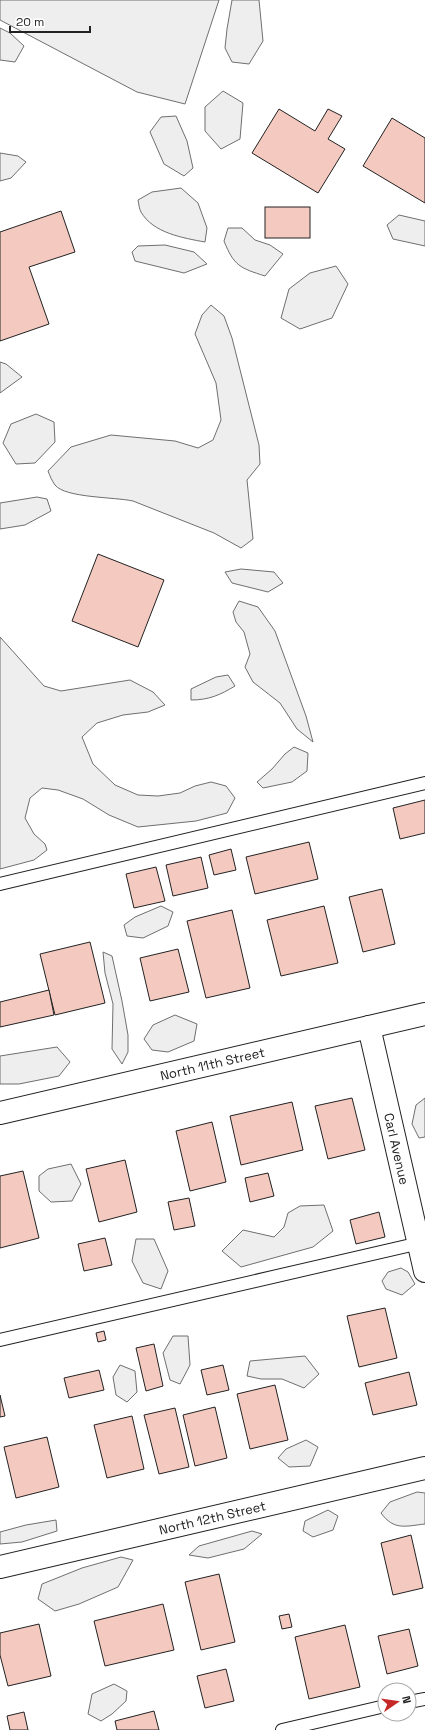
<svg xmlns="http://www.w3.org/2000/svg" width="425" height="1730" viewBox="0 0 425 1730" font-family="'Space Grotesk',sans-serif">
	<rect width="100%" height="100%" fill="#fff"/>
	<g fill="#eee" stroke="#6f6f6f">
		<path d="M0,0H219L185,104L137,92L0,20Z"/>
		<path d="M232,0H259L263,41L249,64L232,62L225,48L227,29Z"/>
		<path d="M0,28L10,33L24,46L15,62L0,60Z"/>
		<path d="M223,91L243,103L240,139L221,149L205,131V107Z"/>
		<path d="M176,116L187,141L193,168L184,176L164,164L150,132L161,117Z"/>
		<path d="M0,153L18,156L26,162L11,178L0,181Z"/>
		<path d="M181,188L198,203L207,228L205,242C183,238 153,233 141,212C139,209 139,204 138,200L152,192Z"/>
		<path d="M399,215L425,221V246L393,239L387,225Z"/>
		<path d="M228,228H242L255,240L270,245L283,254L265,276C240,268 234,266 224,241Z"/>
		<path d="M165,245L194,252L207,264L184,273L135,261L132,252L138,246Z"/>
		<path d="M336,266L348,284L332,318L300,329L281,318L289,289L310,273Z"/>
		<path d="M211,305L224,316L232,338L259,445L260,464L247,480L253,539L241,548L214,533L133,501C115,497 65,498 55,485C52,481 50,476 48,471L71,447L111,435L175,441L198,448L213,440L221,420L216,383L195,334L202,315Z"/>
		<path d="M0,362L6,364L22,377L0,393Z"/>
		<path d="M36,414L54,422L55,442L35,463L16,464L3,443L11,424Z"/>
		<path d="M37,497L47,499L51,511L25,525L0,529V503Z"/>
		<path d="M241,569L274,572L283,583L268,592L232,583L225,572Z"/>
		<path d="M239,601L258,607L275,631L306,716L313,742L297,729L280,703L253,682L245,667L250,654L244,632L236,622L233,612Z"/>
		<path d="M0,637L44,686L61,691L130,680L153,692L165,705L148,712L123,715L97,723L82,737L93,764L115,785L138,795L158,796L180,793L195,786L211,782L226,786L235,798L227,813L196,821L138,827L109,815L83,799L58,790L42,788L30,798L25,818L34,834L45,844L47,850L34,860L0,869Z"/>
		<path d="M228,675L235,686C220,695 209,700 191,700V689L216,677Z"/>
		<path d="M294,747L308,753L307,771L292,782L263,788L257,782L272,769L285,754Z"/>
		<path d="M161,906L173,912L168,926L143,938L127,936L124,925L135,917Z"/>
		<path d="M103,952L112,956L122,1001L128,1035V1052L122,1064L112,1049L113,1004L105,973Z"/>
		<path d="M175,1015L197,1024L194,1041L168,1052L152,1050L144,1039L153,1025Z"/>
		<path d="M57,1047L70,1062L59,1076L19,1084H0V1056Z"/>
		<path d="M425,1098V1137L419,1138L412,1124L416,1105Z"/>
		<path d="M71,1164L81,1184L72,1201L51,1202L39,1191V1176L48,1169Z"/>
		<path d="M324,1205L333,1231L313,1247L241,1267L222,1251L243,1230L274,1237L284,1227L288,1213L300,1206Z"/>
		<path d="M136,1239H154L168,1271L161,1289L143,1283L132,1261Z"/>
		<path d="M401,1268L408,1272L415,1284L402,1295L386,1289L382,1281L388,1272Z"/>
		<path d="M173,1336H188L190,1365L180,1384L170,1380L163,1353Z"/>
		<path d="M305,1356L319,1374L304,1388L282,1379H261L247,1376L250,1361Z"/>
		<path d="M120,1365L135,1371L137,1392L127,1402L116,1395L113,1377Z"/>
		<path d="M306,1440L318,1447L310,1466L289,1467L278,1458L286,1449Z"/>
		<path d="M417,1492L425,1493V1524C406,1526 394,1531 381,1513L390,1502Z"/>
		<path d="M328,1510L338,1516L333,1530L313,1537L303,1531L305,1521Z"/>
		<path d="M56,1520L57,1531L22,1542L0,1544V1532L26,1525Z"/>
		<path d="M252,1531L262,1534L244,1549L208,1558L189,1555L199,1546Z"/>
		<path d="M121,1557L133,1560L118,1587L79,1604L55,1611L38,1599L42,1584L82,1568Z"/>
		<path d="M114,1684L127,1691L126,1701L112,1714L101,1721L88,1714L92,1694Z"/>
	</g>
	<g fill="#f3c9c0" stroke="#222">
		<path d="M279,109L315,131L328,109L342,116L328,139L345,149L318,193L252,153Z"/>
		<path d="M392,118L425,138V203L363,166Z"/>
		<rect x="265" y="207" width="45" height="31"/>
		<path d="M61,211L75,252L29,267L49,324L0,341V232Z"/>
		<path d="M98,554L164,580L138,647L72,621Z"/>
		<path d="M425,800V833L400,839L393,808Z"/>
		<path d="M309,842L318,879L255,894L246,857Z"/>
		<path d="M231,849L236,870L214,875L209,855Z"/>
		<path d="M201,857L208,888L173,896L166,865Z"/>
		<path d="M156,867L165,901L134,908L126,874Z"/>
		<path d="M382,889L395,944L363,952L349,897Z"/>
		<path d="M324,906L338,963L281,976L267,920Z"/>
		<path d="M232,910L250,988L206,998L187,921Z"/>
		<path d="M90,942L105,1003L55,1015L40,954Z"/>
		<path d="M178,949L189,992L150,1001L140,958Z"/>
		<path d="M49,990L54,1015L0,1027V1002Z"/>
		<path d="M352,1098L365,1150L328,1159L315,1106Z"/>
		<path d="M292,1102L303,1150L241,1165L230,1116Z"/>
		<path d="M212,1122L226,1182L190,1191L176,1131Z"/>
		<path d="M125,1160L137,1212L99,1222L86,1169Z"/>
		<path d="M23,1171L39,1238L0,1248V1176Z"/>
		<path d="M268,1173L274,1196L250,1202L245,1178Z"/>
		<path d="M189,1198L195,1226L174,1230L168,1202Z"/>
		<path d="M379,1212L385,1237L356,1244L350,1220Z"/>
		<path d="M105,1238L112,1265L84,1271L78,1244Z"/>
		<path d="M385,1308L397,1358L359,1367L347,1316Z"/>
		<path d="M104,1331L106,1340L98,1342L96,1333Z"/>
		<path d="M154,1344L163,1386L146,1391L136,1348Z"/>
		<path d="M223,1365L229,1390L207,1395L201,1370Z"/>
		<path d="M99,1370L104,1390L69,1398L64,1378Z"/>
		<path d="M409,1372L417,1405L373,1415L365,1383Z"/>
		<path d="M275,1385L288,1440L250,1449L237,1394Z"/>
		<path d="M0,1395L5,1416L0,1417Z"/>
		<path d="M215,1407L227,1458L195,1466L183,1415Z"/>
		<path d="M175,1408L189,1467L159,1474L144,1415Z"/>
		<path d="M132,1416L144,1469L107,1478L94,1425Z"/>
		<path d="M47,1437L59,1487L16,1498L4,1447Z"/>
		<path d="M411,1535L423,1588L393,1595L381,1543Z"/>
		<path d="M219,1574L235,1642L201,1650L185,1582Z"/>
		<path d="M163,1604L174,1650L105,1666L94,1621Z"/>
		<path d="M289,1614L292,1627L282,1629L279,1616Z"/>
		<path d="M39,1624L51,1676L8,1686L0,1655V1633Z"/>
		<path d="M345,1625L360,1687L309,1699L295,1637Z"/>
		<path d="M409,1629L418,1666L387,1674L378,1636Z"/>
		<path d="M226,1669L234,1701L205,1708L197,1676Z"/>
		<path d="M154,1711L159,1730H117L115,1721Z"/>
		<path d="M24,1712L28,1730H10L7,1716Z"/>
	</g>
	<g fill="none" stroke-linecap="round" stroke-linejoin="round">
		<g stroke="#222" stroke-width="14">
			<g id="lane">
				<path d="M0,884L425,783"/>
				<path d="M0,1340L424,1242"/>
				<path d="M409,1702L425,1699"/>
				<path d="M282,1730L385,1706"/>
			</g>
		</g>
		<g stroke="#222" stroke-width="24">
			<g id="street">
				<path id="s1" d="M369,1027L425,1271"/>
				<path id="s2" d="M0,1113L425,1014"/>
				<path id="s3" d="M0,1567L425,1468"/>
			</g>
		</g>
		<use href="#lane" stroke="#fff" stroke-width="12"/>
		<use href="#street" stroke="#fff" stroke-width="22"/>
	</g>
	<g text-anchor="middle" stroke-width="3" stroke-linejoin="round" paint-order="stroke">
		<g font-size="13" fill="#222" stroke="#fff">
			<text dy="5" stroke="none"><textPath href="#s2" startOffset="218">North 11th Street</textPath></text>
			<text dy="5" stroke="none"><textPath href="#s1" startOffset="125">Carl Avenue</textPath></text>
			<text dy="5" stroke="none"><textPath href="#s3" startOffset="218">North 12th Street</textPath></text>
		</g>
	</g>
	<g transform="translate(397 1702) rotate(77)"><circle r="19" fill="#ffffff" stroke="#a7a7a7"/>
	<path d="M0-3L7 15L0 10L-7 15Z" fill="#c62828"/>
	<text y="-6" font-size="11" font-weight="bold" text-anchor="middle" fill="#222222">N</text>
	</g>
	<path d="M10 26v6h80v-6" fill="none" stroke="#222222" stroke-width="2"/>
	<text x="16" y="26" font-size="12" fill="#222222" stroke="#ffffff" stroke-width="3" paint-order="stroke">20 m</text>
</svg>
